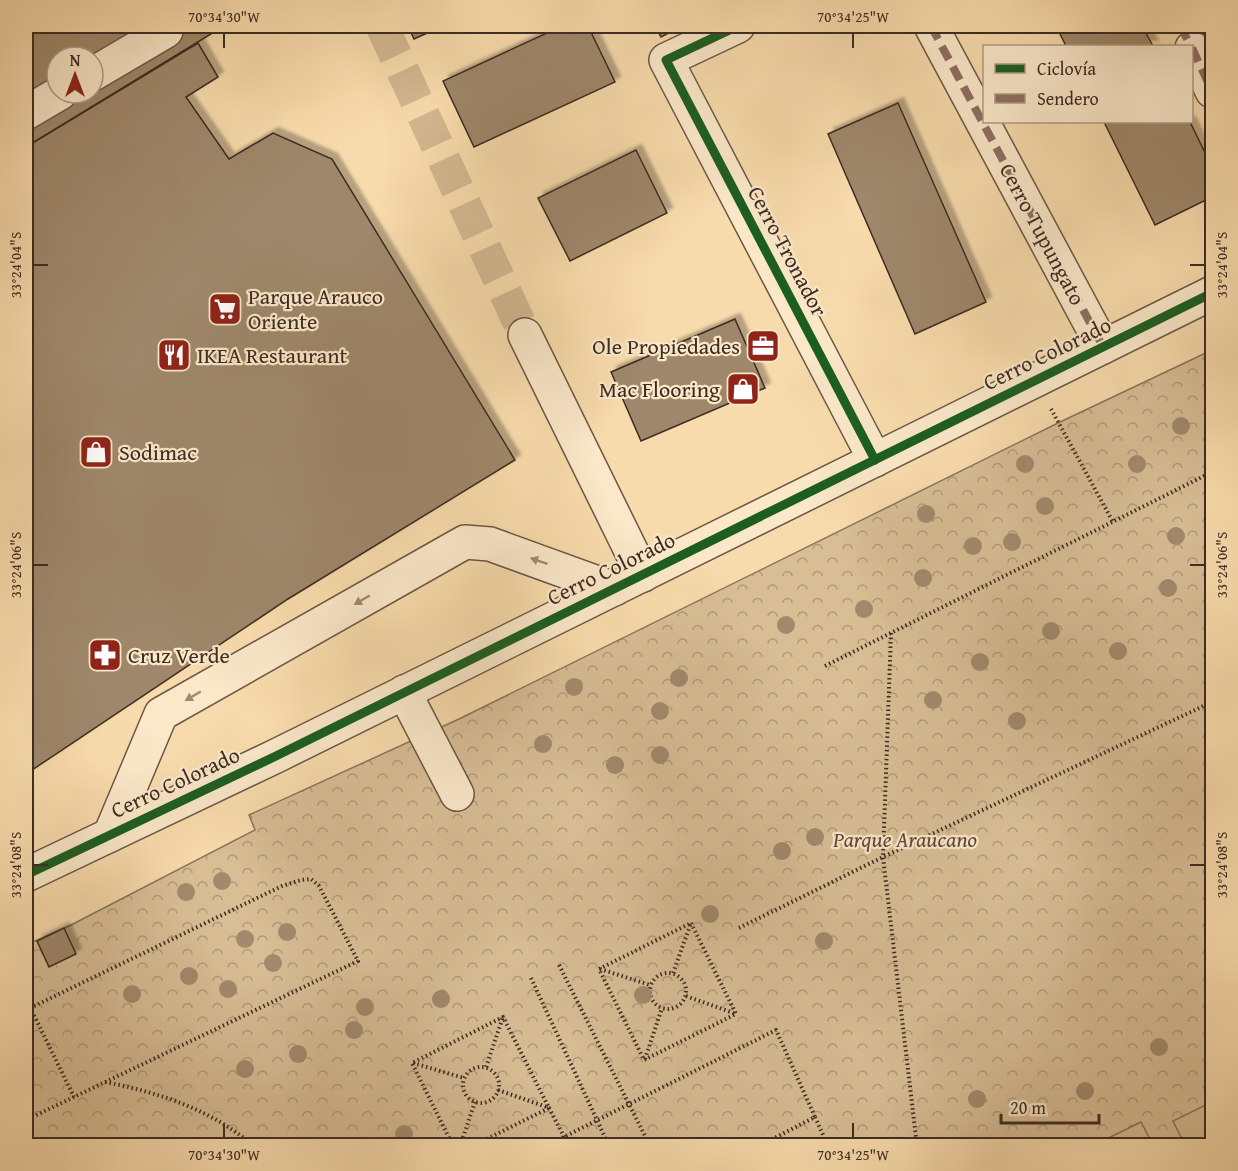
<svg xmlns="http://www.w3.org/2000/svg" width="1238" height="1171" viewBox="0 0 1238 1171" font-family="'Gentium Book Plus',serif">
	<defs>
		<pattern id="park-crowns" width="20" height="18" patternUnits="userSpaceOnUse" patternTransform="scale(1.5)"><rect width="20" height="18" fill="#d8bd95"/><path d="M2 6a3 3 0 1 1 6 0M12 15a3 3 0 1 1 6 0" fill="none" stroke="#b09a79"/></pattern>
		<filter id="shadow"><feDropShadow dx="5.5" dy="-5.5" stdDeviation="1.5" flood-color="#0004"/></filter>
	</defs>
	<rect width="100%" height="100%" fill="#f8dbac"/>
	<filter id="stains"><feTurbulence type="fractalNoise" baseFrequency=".00333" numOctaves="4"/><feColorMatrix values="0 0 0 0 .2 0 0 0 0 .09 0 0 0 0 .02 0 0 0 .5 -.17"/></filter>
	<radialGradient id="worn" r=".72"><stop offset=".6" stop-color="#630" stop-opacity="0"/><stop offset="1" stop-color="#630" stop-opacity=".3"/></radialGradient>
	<path fill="url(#park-crowns)" stroke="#8a745c" stroke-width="1.5" d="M1212,350V1145H26V945L71,925L255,830L249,815L459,719L1058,423Z"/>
	<g fill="#d8bd95" stroke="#8a745c" stroke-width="1.5">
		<path d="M1212,1102V1145H1185L1173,1121Z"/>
		<path d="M1141,1122L1153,1145H1094Z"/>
	</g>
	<g fill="#9e876a" stroke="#3d2b23" stroke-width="1.5" fill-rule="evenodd" filter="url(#shadow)">
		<path d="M26,26H224L26,147ZM57,57H93V93H57Z"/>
		<path d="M408,26H443L414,39Z"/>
		<path d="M562,26H588L615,82L474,147L443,81Z"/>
		<path d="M655,26H682L661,37Z"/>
		<path d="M1056,26H1142L1153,46H1066Z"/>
		<path d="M198,43L218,77L186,97L229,159L273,133L332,159L515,460L288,599L26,774V147Z"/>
		<path d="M898,103L986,302L915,334L828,134Z"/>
		<path d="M1104,122H1190L1212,167V197L1155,225Z"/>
		<path d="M636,150L667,213L570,261L538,198Z"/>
		<path d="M735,319L765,388L641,441L611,372Z"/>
		<path d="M64,928L76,954L49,967L37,941Z"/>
	</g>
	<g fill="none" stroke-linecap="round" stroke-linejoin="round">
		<path stroke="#d3b891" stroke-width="33" stroke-dasharray="33 16" stroke-linecap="butt" d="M382,26L525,335"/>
		<g stroke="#6c5745" stroke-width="36">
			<g id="minor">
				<path d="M738,26L666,60L875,460"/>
				<path d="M931,26L1103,347"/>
				<path d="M1192,48L1212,91"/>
				<path d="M93,74L166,31L163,26"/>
				<path d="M26,113L60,93"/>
				<path d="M525,335L643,575"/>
				<path d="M404,692L457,794"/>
				<path d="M110,835L161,714L465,542L490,544L614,589"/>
				<path d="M26,875L276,756L1212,293"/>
			</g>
		</g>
		<g stroke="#3d2b23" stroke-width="4" stroke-dasharray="1.5 3" stroke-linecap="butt">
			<path d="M1051,409L1113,522"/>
			<path d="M891,633L883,857L917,1146"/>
			<path d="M825,666L1212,472"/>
			<path d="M26,810L30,767"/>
			<path d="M691,923L736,1014L644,1060L599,969Z"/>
			<path d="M739,928L883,857L1212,702"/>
			<path d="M559,965L650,1146"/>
			<path d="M600,969L650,985"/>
			<circle cx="668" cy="991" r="18"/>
			<path d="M673,973L691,923"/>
			<path d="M531,978L609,1146"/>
			<path d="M686,996L736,1014"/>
			<path d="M26,999L74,1097"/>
			<path d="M26,1010L282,886L301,880L311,879L319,886L358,961L26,1120"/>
			<path d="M645,1059L662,1008"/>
			<path d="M413,1063L464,1078"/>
			<circle cx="481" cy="1085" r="18"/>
			<path d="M486,1067L503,1017"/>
			<path d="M105,1082C160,1093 210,1109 254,1146"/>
			<path d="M498,1090L549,1108L569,1146"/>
			<path d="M815,1117L828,1146"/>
			<path d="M453,1146L412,1063L503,1017L549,1108L473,1146"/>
			<path d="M460,1146L475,1102"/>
			<path d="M546,1146L776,1030L815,1117L759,1146"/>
		</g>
		<use href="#minor" stroke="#fae8c9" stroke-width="33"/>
		<g stroke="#8d6e63" stroke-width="8" stroke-dasharray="15 8" stroke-linecap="butt">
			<path d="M931,26L1103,347"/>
			<path d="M1180,26L1191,46"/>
			<path d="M1192,48L1212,91"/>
		</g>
		<g stroke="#fae8c9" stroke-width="13">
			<g id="cycleway">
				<path d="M738,26L666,60L875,460"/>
				<path d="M26,875L276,756L1212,293"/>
			</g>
		</g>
		<use href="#cycleway" stroke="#1b5e20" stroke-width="9"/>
	</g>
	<g fill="#a28a6d">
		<circle cx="1181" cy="426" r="9"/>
		<circle cx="1025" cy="464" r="9"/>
		<circle cx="1137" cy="464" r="9"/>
		<circle cx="1045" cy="506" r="9"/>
		<circle cx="926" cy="514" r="9"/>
		<circle cx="1176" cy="536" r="9"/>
		<circle cx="1012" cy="542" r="9"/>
		<circle cx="973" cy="546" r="9"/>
		<circle cx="923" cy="578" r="9"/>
		<circle cx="1168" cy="588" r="9"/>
		<circle cx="864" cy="609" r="9"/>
		<circle cx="786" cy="625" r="9"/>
		<circle cx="1051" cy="631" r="9"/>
		<circle cx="1118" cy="651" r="9"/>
		<circle cx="980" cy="662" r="9"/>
		<circle cx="679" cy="678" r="9"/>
		<circle cx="574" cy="687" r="9"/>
		<circle cx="933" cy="700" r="9"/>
		<circle cx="660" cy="711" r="9"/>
		<circle cx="1017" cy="721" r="9"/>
		<circle cx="543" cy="744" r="9"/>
		<circle cx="660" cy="755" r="9"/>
		<circle cx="615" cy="765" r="9"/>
		<circle cx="815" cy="837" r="9"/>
		<circle cx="782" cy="851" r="9"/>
		<circle cx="222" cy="881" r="9"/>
		<circle cx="186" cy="892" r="9"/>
		<circle cx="710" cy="914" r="9"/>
		<circle cx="287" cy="932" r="9"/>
		<circle cx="245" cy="939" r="9"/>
		<circle cx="824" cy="941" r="9"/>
		<circle cx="273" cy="963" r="9"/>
		<circle cx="189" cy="976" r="9"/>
		<circle cx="228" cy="989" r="9"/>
		<circle cx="132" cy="994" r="9"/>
		<circle cx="643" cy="995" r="9"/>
		<circle cx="441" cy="999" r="9"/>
		<circle cx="365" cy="1007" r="9"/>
		<circle cx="354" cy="1030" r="9"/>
		<circle cx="1159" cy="1047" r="9"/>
		<circle cx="298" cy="1054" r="9"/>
		<circle cx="245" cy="1069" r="9"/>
		<circle cx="1085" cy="1091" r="9"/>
		<circle cx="977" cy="1099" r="9"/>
		<circle cx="404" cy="1134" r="9"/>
	</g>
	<defs><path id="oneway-solid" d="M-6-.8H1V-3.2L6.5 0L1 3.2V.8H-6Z" transform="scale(1.5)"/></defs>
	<g fill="#9c8a76">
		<use href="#oneway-solid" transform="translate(539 561) rotate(-161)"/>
		<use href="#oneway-solid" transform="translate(362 600) rotate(150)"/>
		<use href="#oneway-solid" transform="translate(193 696) rotate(150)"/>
	</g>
	<path fill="none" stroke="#3d2b23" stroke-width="2" d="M224,33V48M853,33V48M33,265H48M1190,265H1205M33,565H48M1190,565H1205M33,865H48M1190,865H1205M224,1123V1138M853,1123V1138"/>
	<defs>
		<g id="supermarket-square" transform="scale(1.725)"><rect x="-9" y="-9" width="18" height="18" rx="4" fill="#8f2418" stroke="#fae8c9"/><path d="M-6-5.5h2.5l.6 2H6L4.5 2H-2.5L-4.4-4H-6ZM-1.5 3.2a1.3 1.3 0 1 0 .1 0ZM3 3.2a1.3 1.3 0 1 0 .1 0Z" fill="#fff"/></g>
		<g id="office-square" transform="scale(1.725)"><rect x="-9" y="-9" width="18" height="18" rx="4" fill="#8f2418" stroke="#fae8c9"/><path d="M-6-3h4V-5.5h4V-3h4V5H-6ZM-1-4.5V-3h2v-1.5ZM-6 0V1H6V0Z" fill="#fff"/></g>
		<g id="restaurant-square" transform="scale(1.725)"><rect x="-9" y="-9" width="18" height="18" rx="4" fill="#8f2418" stroke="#fae8c9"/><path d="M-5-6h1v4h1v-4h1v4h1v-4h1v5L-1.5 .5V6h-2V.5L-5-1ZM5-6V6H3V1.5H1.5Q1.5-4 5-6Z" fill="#fff"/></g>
		<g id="shop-square" transform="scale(1.725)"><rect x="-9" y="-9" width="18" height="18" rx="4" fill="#8f2418" stroke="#fae8c9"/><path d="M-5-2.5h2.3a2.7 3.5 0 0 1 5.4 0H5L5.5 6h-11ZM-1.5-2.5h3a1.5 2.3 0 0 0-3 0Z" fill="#fff"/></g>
		<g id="pharmacy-square" transform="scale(1.725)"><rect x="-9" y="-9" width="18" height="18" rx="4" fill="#8f2418" stroke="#fae8c9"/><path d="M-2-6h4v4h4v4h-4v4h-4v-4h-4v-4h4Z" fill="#fff"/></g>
	</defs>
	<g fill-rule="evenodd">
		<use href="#supermarket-square" x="225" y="309"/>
		<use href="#office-square" x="763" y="346"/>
		<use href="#restaurant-square" x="174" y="355"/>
		<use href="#shop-square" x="743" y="389"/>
		<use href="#shop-square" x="96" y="452"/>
		<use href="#pharmacy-square" x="105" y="655"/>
	</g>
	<g text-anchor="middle" stroke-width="4.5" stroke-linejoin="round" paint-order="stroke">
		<g font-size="22" fill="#3d2b23" stroke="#fae8c9">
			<text transform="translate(1043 234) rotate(62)" y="8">Cerro Tupungato</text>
			<text transform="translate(788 251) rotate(62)" y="8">Cerro Tronador</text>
			<text transform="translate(1047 353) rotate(-26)" y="8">Cerro Colorado</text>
			<text transform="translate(611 568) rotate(-26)" y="8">Cerro Colorado</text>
			<text transform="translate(175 782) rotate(-25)" y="8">Cerro Colorado</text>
		</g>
		<g font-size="22" fill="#3d2b23" stroke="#fae8c9" text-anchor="start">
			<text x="248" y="304">Parque Arauco<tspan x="248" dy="25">Oriente</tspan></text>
			<text x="740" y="354" text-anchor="end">Ole Propiedades</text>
			<text x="197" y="363">IKEA Restaurant</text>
			<text x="720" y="397" text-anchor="end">Mac Flooring</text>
			<text x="119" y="460">Sodimac</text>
			<text x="128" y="663">Cruz Verde</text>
		</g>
		<g font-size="22" font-style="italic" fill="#5c483a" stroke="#fae8c9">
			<text x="905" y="847">Parque Araucano</text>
		</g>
	</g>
	<rect width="1238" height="1171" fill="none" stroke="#f8dbac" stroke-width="66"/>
	<rect x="983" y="45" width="210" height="78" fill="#fae8c9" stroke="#ae9c87" stroke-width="1.5"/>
	<rect x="995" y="64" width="30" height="9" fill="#1b5e20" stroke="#ae9c87" stroke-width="1.5"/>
	<text x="1037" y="75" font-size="18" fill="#3d2b23">Ciclovía</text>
	<rect x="995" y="94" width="30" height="9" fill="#8d6e63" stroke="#ae9c87" stroke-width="1.5"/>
	<text x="1037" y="105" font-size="18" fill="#3d2b23">Sendero</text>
	<g transform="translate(75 75)"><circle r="28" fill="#fae8c9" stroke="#ae9c87" stroke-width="1.5"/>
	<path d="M0-4.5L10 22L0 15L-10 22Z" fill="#8f2418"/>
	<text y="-9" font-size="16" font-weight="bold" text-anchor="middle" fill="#3d2b23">N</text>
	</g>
	<path d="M1001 1114v9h98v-9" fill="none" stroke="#3d2b23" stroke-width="3"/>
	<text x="1010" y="1114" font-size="18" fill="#3d2b23" stroke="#fae8c9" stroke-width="4.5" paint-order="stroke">20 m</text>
	<rect x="33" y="33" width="1172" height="1105" fill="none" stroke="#3d2b23" stroke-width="2"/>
	<g font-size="15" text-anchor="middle" fill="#3d2b23">
		<text x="224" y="22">70°34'30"W</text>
		<text x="853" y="22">70°34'25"W</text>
		<text transform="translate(16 265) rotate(-90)" y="5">33°24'04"S</text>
		<text transform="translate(1222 265) rotate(-90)" y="5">33°24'04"S</text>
		<text transform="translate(16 565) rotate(-90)" y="5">33°24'06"S</text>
		<text transform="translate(1222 565) rotate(-90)" y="5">33°24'06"S</text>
		<text transform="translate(16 865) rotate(-90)" y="5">33°24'08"S</text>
		<text transform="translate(1222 865) rotate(-90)" y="5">33°24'08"S</text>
		<text x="224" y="1160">70°34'30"W</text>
		<text x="853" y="1160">70°34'25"W</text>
	</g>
	<rect width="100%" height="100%" filter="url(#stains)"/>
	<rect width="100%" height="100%" fill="url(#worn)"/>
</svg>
